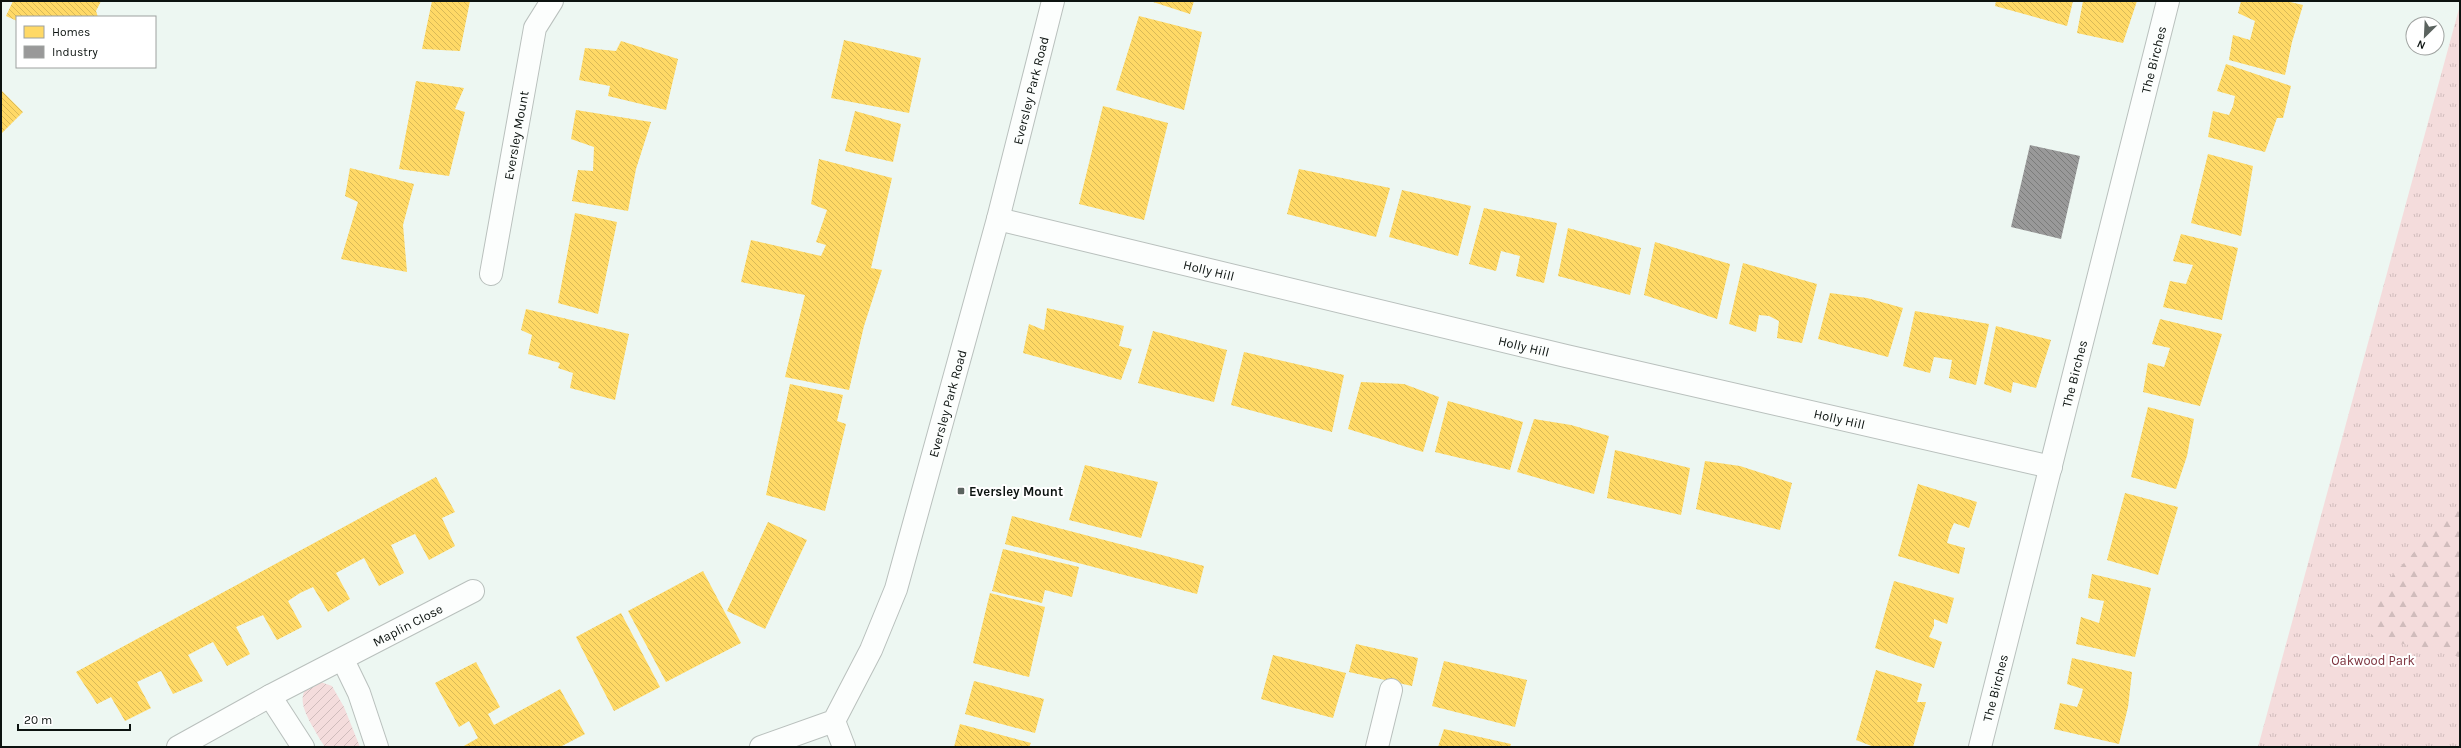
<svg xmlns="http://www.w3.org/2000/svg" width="2461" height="748" viewBox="0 0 2461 748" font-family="Karla,sans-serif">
	<defs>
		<pattern id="grass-tufts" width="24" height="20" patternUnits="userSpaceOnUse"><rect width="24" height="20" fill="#f4dcdc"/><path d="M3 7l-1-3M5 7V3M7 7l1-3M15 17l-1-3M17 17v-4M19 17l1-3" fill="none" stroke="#d0bcbc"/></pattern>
		<pattern id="forest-firs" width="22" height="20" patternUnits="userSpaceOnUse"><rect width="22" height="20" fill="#f4dcdc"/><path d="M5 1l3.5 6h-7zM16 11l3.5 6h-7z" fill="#d0bcbc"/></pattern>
		<pattern id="garden-furrows" width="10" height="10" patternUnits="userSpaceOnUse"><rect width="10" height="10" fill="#f4dcdc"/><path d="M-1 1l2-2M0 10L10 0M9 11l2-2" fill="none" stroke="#d0bcbc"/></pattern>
		<pattern id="homes-back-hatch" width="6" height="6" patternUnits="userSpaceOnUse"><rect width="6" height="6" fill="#ffd966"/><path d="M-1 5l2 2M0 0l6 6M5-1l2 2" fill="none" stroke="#d9b957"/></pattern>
		<pattern id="industry-back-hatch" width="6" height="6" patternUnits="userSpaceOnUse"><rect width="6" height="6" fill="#999"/><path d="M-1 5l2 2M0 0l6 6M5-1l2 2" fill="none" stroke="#7b7c7b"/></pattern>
	</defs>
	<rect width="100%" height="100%" fill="#edf7f2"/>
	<path fill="url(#grass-tufts)" d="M2460,5V747H2258Z"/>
	<path fill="url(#forest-firs)" d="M2460,502V658L2443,650L2371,639L2380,589Z"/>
	<path fill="url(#garden-furrows)" d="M318,681L332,686L344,707L360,747H325L321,741C311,722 287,692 318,681Z"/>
	<g fill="url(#homes-back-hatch)">
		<path d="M13,1H101L96,11L98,17H17V21L6,16Z"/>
		<path d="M432,1H470L460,51L422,49Z"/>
		<path d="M1150,1H1194L1190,14Z"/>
		<path d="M1996,1H2073L2067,26L1995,6Z"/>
		<path d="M2083,1H2137L2123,43L2077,33Z"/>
		<path d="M2241,1H2286L2303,5L2292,42L2285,75L2229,60L2233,35L2250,40L2255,21L2238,13Z"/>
		<path d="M1139,16L1202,32L1184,110L1116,90Z"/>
		<path d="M844,40L921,58L909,113L831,98Z"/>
		<path d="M621,41L678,59L666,110L608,96L610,86L579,80L585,48L616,51Z"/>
		<path d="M2226,64L2291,86L2283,118H2277L2265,152L2208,137L2213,111L2229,115L2233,106L2235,96L2217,91Z"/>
		<path d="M416,81L464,88L455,109L465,112L449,176L399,169Z"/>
		<path d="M1,90L23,112L1,134Z"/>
		<path d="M1103,106L1168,123L1144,220L1079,204Z"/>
		<path d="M576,110L651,122L636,169L628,211L572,201L578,170L593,171L594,147L571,139Z"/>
		<path d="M855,111L901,124L893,162L845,151Z"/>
		<path d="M2208,154L2253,166L2241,236L2191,223Z"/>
		<path d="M819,159L892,178L871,268L882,270L864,326L849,390L785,377L805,295L741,282L751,240L821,256L826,245L816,242L827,210L811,204Z"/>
		<path d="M350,168L414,184L403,225L407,272L341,259L358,202L345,196Z"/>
		<path d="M1299,169L1390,188L1376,237L1287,214Z"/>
		<path d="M1402,190L1471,206L1458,256L1389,237Z"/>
		<path d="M1484,208L1557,223L1544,283L1516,276L1520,256L1501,251L1496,271L1469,264Z"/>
		<path d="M575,213L617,222L598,314L558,303Z"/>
		<path d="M1568,228L1641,248L1630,295L1558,276Z"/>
		<path d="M2181,234L2238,248L2222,320L2163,307L2170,281L2186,284L2193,265L2173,261Z"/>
		<path d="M1655,242L1730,264L1717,319L1644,295Z"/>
		<path d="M1743,263L1817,284L1802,343L1777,338L1779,321L1769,316L1759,315L1756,332L1729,324Z"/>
		<path d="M1830,293L1867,298L1903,308L1888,357L1818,339Z"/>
		<path d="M1047,308L1124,326L1119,346L1132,349L1121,380L1023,353L1029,324L1044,330Z"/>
		<path d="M526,309L629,334L615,400L570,388L573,373L558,368L560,363L528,354L532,335L521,330Z"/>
		<path d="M1915,311L1989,324L1976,385L1949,378L1952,360L1934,357L1930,373L1903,366Z"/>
		<path d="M2160,319L2222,334L2200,406L2143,392L2148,363L2164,367L2170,348L2152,344Z"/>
		<path d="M1996,326L2051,340L2036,388L2013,382L2011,393L1984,384Z"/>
		<path d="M1153,331L1227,350L1214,402L1138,383Z"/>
		<path d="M1244,352L1344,375L1332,432L1231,405Z"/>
		<path d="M1361,382L1404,384L1439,397L1423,452L1348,429Z"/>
		<path d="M790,384L843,395L837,421L846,424L825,511L766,495Z"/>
		<path d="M1448,401L1523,422L1510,470L1435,452Z"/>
		<path d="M2148,407L2194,419L2187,456L2176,489L2131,477Z"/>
		<path d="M1534,419L1571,425L1609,436L1594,494L1517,472Z"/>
		<path d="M1615,450L1690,468L1681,515L1607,498Z"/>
		<path d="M1705,461L1740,466L1792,483L1780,530L1696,509Z"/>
		<path d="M1085,465L1158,482L1141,538L1069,520Z"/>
		<path d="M436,477L455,512L442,518L455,546L429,560L415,534L391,545L404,573L379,586L364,558L336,573L350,599L328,612L313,587L300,593L288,601L302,627L277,640L263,615L236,627L250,654L227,666L213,642L188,655L203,681L173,694L161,671L137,682L151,708L125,721L111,697L97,704L76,672Z"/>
		<path d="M1918,484L1977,502L1969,528L1954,523L1950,532L1947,543L1965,548L1959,574L1898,556Z"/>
		<path d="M2125,493L2178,507L2158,575L2107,560Z"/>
		<path d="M1012,516L1204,566L1197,594L1005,544Z"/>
		<path d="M768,522L807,540L765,629L727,611Z"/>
		<path d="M1003,549L1079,567L1072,597L1045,590L1042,603L992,591Z"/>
		<path d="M703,571L741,643L666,682L628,611Z"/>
		<path d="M2092,574L2151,588L2135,657L2076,644L2081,617L2099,623L2104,601L2088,598Z"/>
		<path d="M1894,581L1954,598L1947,624L1934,619V626L1929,637L1942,642L1934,668L1875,648Z"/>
		<path d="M990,593L1045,607L1029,677L973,663Z"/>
		<path d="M621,613L660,687L614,711L576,637Z"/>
		<path d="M1356,644L1418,658L1412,686L1349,672Z"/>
		<path d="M1273,655L1346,673L1333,718L1261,699Z"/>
		<path d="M2072,658L2132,672L2128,707L2119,744L2054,729L2060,703L2077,707L2081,697L2083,689L2067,684Z"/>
		<path d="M1444,661L1527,680L1515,727L1432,706Z"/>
		<path d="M476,662L500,707L488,714L494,725L560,689L585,734L560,747H462L478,738L469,721L459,727L435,683Z"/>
		<path d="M1876,670L1922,684L1917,702H1926L1913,747H1874L1856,740Z"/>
		<path d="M974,681L1044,699L1035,733L965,714Z"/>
		<path d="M960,724L1031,743L1029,747H954Z"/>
		<path d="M1444,729L1511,744L1510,747H1438Z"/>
	</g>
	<path fill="url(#industry-back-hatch)" d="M2030,145L2080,156L2061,239L2011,227Z"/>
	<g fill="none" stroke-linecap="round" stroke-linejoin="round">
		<g stroke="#b9c0bd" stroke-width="24">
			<g id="street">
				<path id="s1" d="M998,219L1566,356L2051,467"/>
				<path id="s2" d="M491,274L535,28L552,1"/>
				<path d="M343,660L359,693L377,747"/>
				<path d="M270,696L303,747"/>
				<path d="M834,721L844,747"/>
				<path id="s3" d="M178,747L270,696L473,591"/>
				<path d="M1377,747L1391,690"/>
				<path id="s4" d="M1980,747L2168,1"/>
			</g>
		</g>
		<g stroke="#b9c0bd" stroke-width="24">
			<g id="secondary">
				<path id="s5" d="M761,747L834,721L871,650L896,589L998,219L1053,1"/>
			</g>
		</g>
		<use href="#street" stroke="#fcfefd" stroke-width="22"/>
		<use href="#secondary" stroke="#fcfefd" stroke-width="22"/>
	</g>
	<rect fill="#5b635f" stroke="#fff" stroke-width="1.5" x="957" y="487" width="8" height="8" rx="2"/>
	<g text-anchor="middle" stroke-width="4" stroke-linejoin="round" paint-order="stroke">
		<g font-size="13" fill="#0c1310" stroke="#fff">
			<text dy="5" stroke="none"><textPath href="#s4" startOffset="709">The Birches</textPath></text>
			<text dy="5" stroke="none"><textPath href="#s5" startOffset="740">Eversley Park Road</textPath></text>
			<text dy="5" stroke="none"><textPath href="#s2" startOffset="141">Eversley Mount</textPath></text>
			<text dy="5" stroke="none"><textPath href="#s1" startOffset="217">Holly Hill</textPath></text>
			<text dy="5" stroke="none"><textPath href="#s1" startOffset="541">Holly Hill</textPath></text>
			<text dy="5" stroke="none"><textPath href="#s4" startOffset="385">The Birches</textPath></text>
			<text dy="5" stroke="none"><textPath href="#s5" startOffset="416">Eversley Park Road</textPath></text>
			<text dy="5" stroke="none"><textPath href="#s1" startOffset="865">Holly Hill</textPath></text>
			<text dy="5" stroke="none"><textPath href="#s3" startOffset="260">Maplin Close</textPath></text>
			<text dy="5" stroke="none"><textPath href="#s4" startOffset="61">The Birches</textPath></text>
		</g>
		<g font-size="13" font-weight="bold" fill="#0c1310" stroke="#fff" text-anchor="start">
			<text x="969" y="496">Eversley Mount</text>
		</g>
		<g font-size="13" fill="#7b313c" stroke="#fff">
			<text x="2373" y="665">Oakwood Park</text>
		</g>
	</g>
	<rect width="2461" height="748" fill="none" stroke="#0c1310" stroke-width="4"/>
	<rect x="16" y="16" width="140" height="52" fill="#ffffff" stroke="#9ea19f"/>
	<rect x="24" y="26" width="20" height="12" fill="#ffd966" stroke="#9ea19f"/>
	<text x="52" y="36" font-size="12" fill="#0c1310">Homes</text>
	<rect x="24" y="46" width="20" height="12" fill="#999999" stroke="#9ea19f"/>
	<text x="52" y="56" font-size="12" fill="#0c1310">Industry</text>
	<g transform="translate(2425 36) rotate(204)"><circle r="19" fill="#ffffff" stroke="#9ea19f"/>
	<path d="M0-3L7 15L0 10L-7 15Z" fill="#5b635f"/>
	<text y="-6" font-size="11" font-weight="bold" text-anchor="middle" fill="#0c1310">N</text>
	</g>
	<path d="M18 724v6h112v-6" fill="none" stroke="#0c1310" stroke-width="2"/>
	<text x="24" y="724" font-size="12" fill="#0c1310" stroke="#ffffff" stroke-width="3" paint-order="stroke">20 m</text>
</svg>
